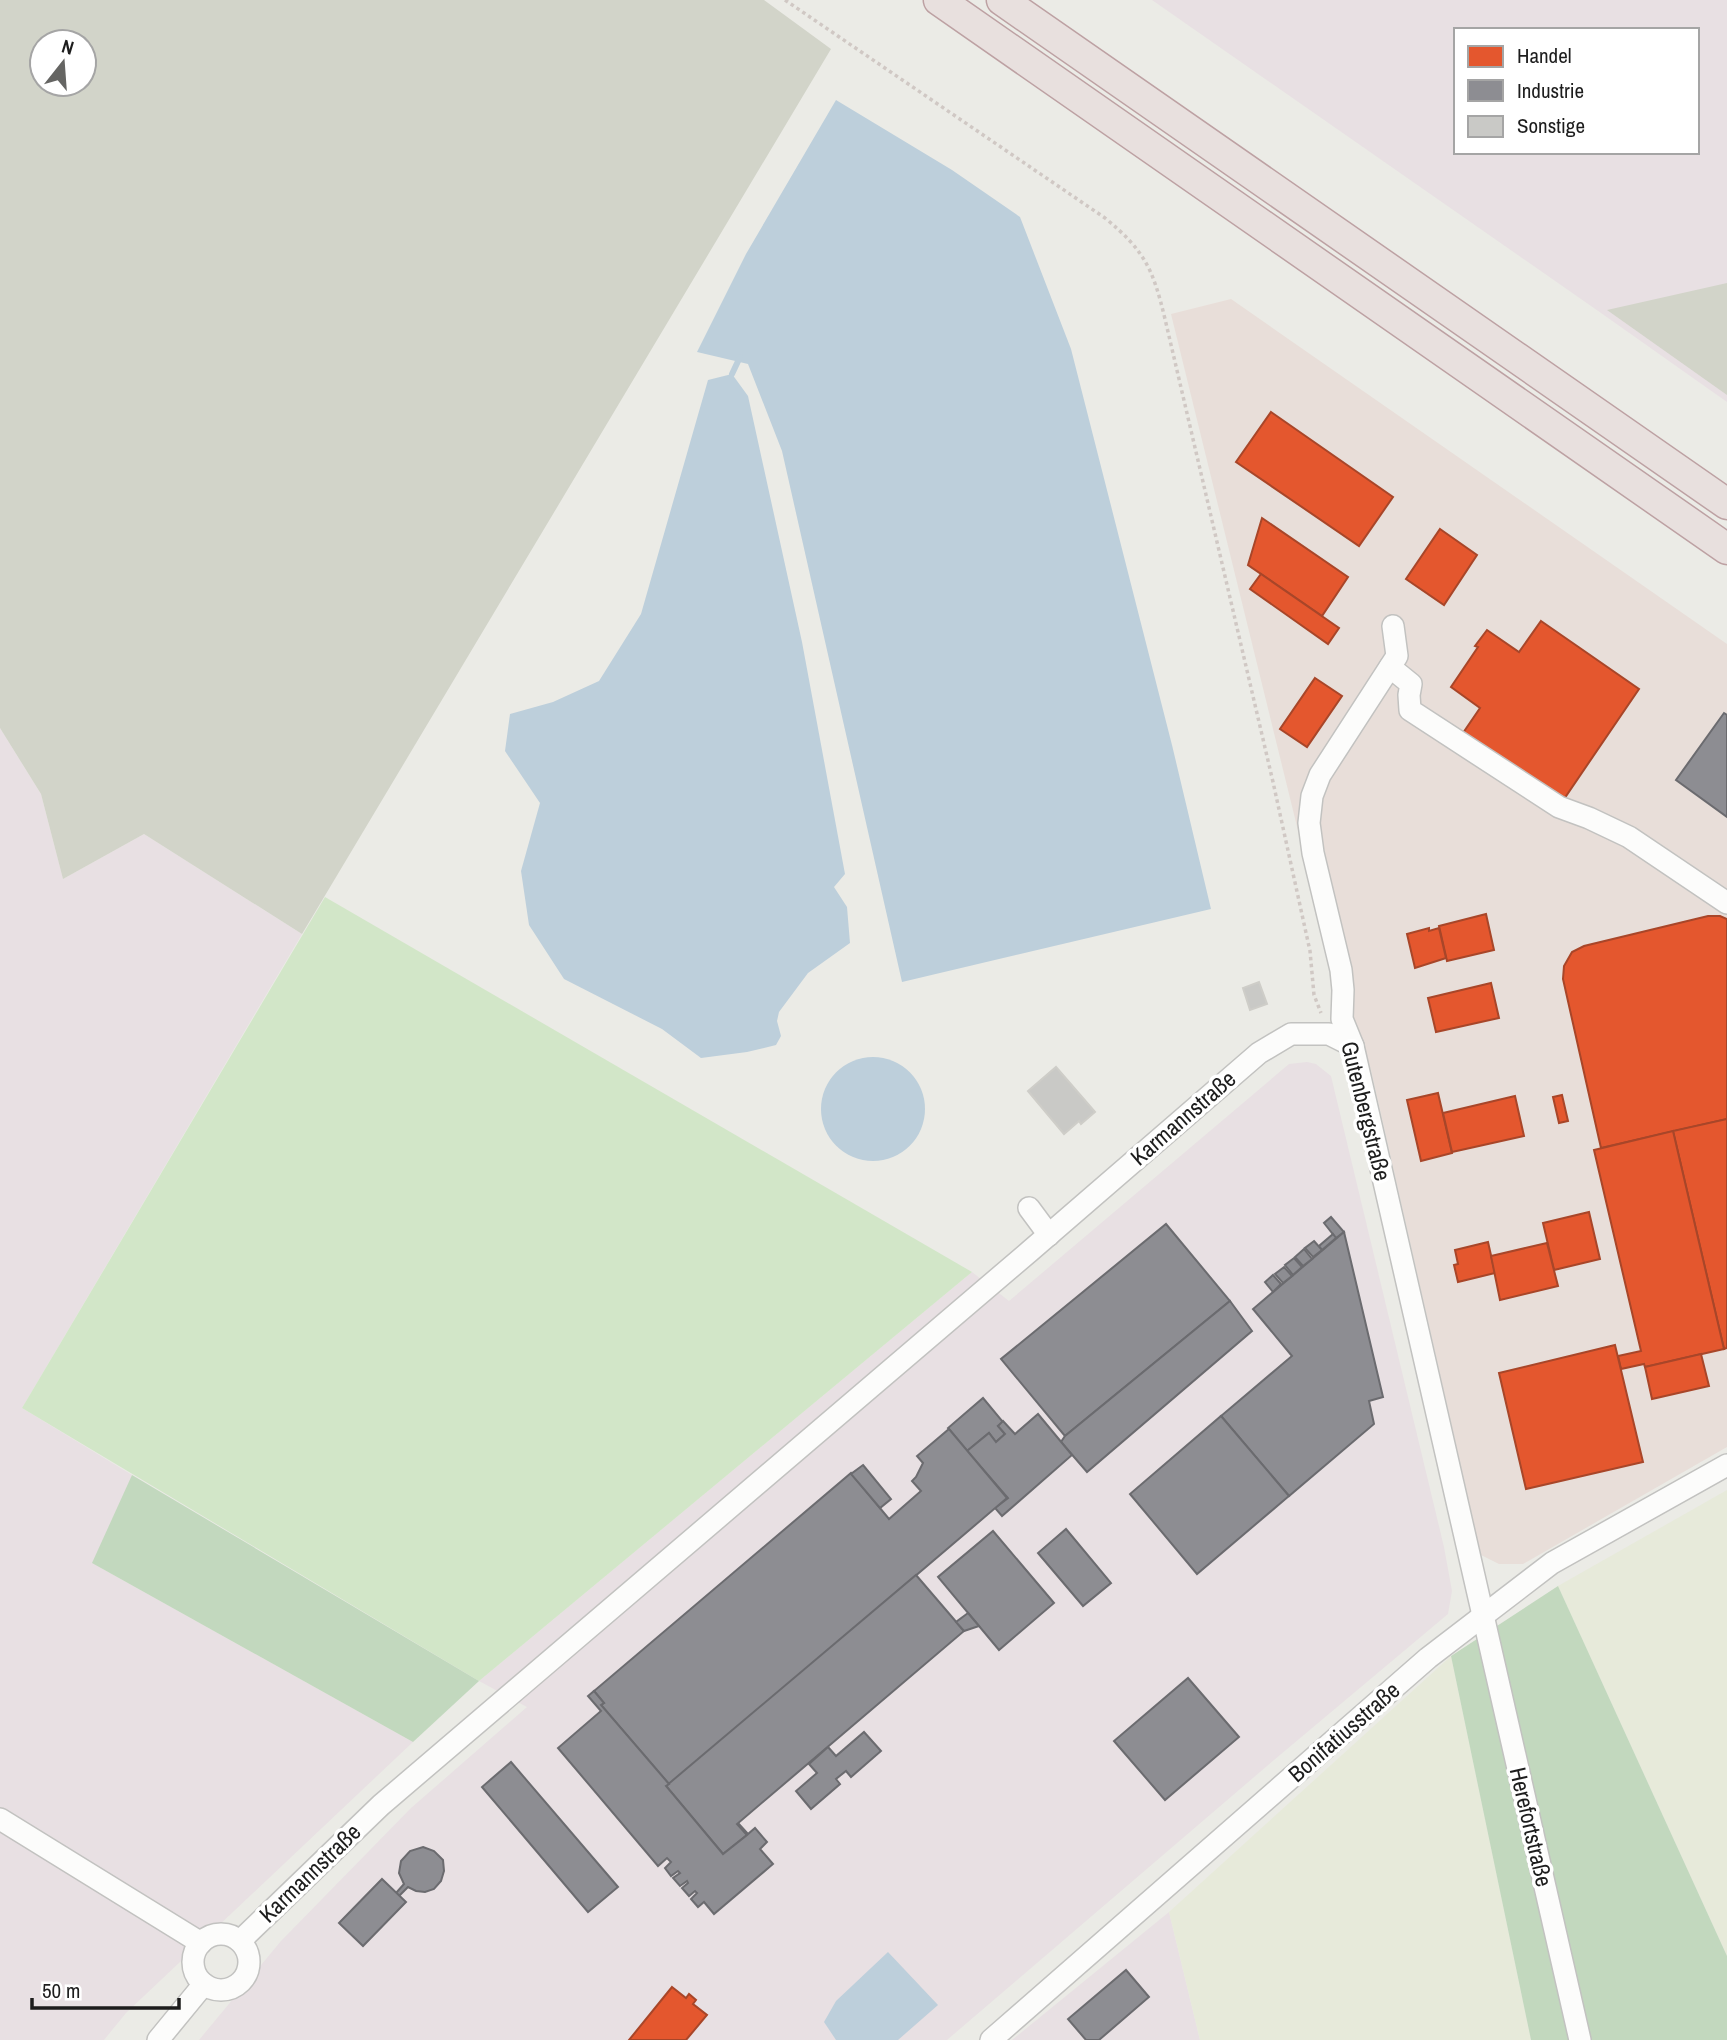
<svg xmlns="http://www.w3.org/2000/svg" width="1727" height="2040" viewBox="0 0 1727 2040" font-family="'Archivo Narrow',sans-serif">
	<rect width="100%" height="100%" fill="#ebebe6"/>
	<path fill="#e8ded9" d="M1231,299L1727,644V1447L1523,1564H1499L1481,1555L1371,1070L1349,1016L1304,855L1171,314Z"/>
	<g fill="#e8e0e3" fill-rule="evenodd">
		<path d="M1152,0H1727V402L1601,313ZM1456,30H1697V152H1456Z"/>
		<path d="M0,728L41,794L63,879L144,834L302,934L22,1408L132,1475L101,1568L413,1742L126,2013L104,2040H0Z"/>
		<path d="M1307,1062L1316,1064L1331,1076L1444,1547L1452,1591L1448,1614L1274,1760L947,2040H199L281,1941L411,1808L527,1707L479,1681L972,1272L1009,1301L1289,1064Z"/>
		<path d="M1169,1912L1200,2040H1012Z"/>
	</g>
	<g fill="#d2d4c9" fill-rule="evenodd">
		<path d="M0,0H764L831,49L302,934L144,834L63,879L41,794L0,728ZM42,42H84V84H42Z"/>
		<path d="M1727,283V395L1607,310Z"/>
	</g>
	<g fill="#e7eada">
		<path d="M1727,1490V1956L1558,1586Z"/>
		<path d="M1451,1656L1531,2040H1200L1169,1912Z"/>
	</g>
	<path fill="#d2e6c8" d="M325,897L972,1272L479,1681L22,1408Z"/>
	<g fill="#c2d8be">
		<path d="M132,1475L479,1681L413,1742L92,1563Z"/>
		<path d="M1558,1586L1727,1956V2040H1531L1451,1656Z"/>
	</g>
	<g fill="#bdcfdb">
		<path d="M836,100L952,170L1020,217L1071,349L1172,745L1211,909L902,982L782,451L748,364L697,352L746,254Z"/>
		<path d="M732,374L748,396L802,642L845,874L834,887L847,907L850,943L808,973L779,1012L777,1021L781,1036L776,1045L747,1052L701,1058L662,1029L564,979L529,925L521,871L540,803L505,751L510,714L553,702L599,681L641,614L708,380Z"/>
		<circle cx="873" cy="1109" r="52"/>
		<path d="M888,1952L938,2005L898,2040H836L824,2022L836,2001Z"/>
	</g>
	<g fill="#e4572e" stroke="#a84629" stroke-width="2">
		<path d="M1271,412L1393,497L1359,546L1236,462Z"/>
		<path d="M1262,518L1348,577L1322,616L1248,565Z"/>
		<path d="M1440,529L1477,555L1444,605L1406,579Z"/>
		<path d="M1261,574L1339,628L1328,644L1250,589Z"/>
		<path d="M1541,621L1639,689L1562,802L1463,733L1480,708L1451,687L1478,647L1475,646L1487,630L1519,652Z"/>
		<path d="M1315,678L1342,696L1307,747L1280,729Z"/>
		<path d="M1486,914L1494,950L1447,961L1439,926Z"/>
		<path d="M1708,916H1720L1727,919V1119L1601,1148L1563,979L1564,966L1572,952L1584,946Z"/>
		<path d="M1429,928V931L1439,928L1446,958L1415,968L1407,934Z"/>
		<path d="M1491,983L1499,1018L1436,1032L1428,998Z"/>
		<path d="M1438,1093L1452,1153L1421,1161L1407,1100Z"/>
		<path d="M1562,1095L1568,1121L1559,1123L1553,1097Z"/>
		<path d="M1515,1096L1524,1136L1452,1152L1443,1113Z"/>
		<path d="M1727,1119V1348L1724,1349L1673,1131Z"/>
		<path d="M1673,1131L1724,1349L1645,1367L1644,1364L1621,1369L1618,1356L1641,1351L1594,1150Z"/>
		<path d="M1589,1212L1600,1259L1554,1270L1543,1223Z"/>
		<path d="M1488,1242L1495,1273L1458,1282L1454,1265L1458,1264L1455,1250Z"/>
		<path d="M1547,1243L1558,1286L1500,1300L1491,1256Z"/>
		<path d="M1615,1345L1643,1462L1526,1489L1499,1373Z"/>
		<path d="M1701,1354L1709,1386L1652,1399L1645,1367Z"/>
		<path d="M672,1987L686,1998L689,1994L696,2000L693,2004L707,2015L686,2040H629Z"/>
	</g>
	<g fill="#8d8d92" stroke="#6b6b6f" stroke-width="2">
		<path d="M1724,713L1727,715V817L1676,780Z"/>
		<path d="M1331,1217L1344,1232L1336,1238L1324,1223Z"/>
		<path d="M1166,1224L1230,1301L1065,1436L1001,1359Z"/>
		<path d="M1344,1232L1383,1397L1369,1401L1374,1424L1289,1496L1221,1416L1292,1356L1253,1309Z"/>
		<path d="M1333,1234L1336,1238L1322,1250L1319,1246Z"/>
		<path d="M1314,1241L1322,1250L1313,1257L1305,1248Z"/>
		<path d="M1304,1249L1312,1259L1303,1266L1295,1257Z"/>
		<path d="M1294,1258L1302,1267L1293,1275L1285,1265Z"/>
		<path d="M1284,1267L1292,1276L1283,1283L1275,1274Z"/>
		<path d="M1273,1275L1281,1284L1273,1292L1265,1282Z"/>
		<path d="M1230,1301L1252,1331L1087,1472L1061,1442L1065,1436Z"/>
		<path d="M983,1398L1003,1422L998,1426L1005,1434L996,1442L989,1433L967,1451L948,1428Z"/>
		<path d="M1038,1414L1072,1455L1002,1516L995,1508L1008,1498L967,1451L989,1433L996,1442L1005,1434L998,1426L1003,1421L1015,1434Z"/>
		<path d="M1221,1416L1289,1496L1197,1574L1130,1494Z"/>
		<path d="M949,1429L1007,1498L672,1783L669,1784L601,1705L604,1703L594,1691L851,1473L889,1519L921,1491L912,1481L916,1477L923,1463L917,1456Z"/>
		<path d="M863,1465L891,1499L880,1508L851,1474Z"/>
		<path d="M1066,1529L1111,1583L1083,1606L1038,1553Z"/>
		<path d="M993,1531L1054,1603L999,1650L938,1577Z"/>
		<path d="M916,1575L964,1631L737,1824L747,1835L723,1854L666,1786Z"/>
		<path d="M968,1613L979,1626L964,1631L956,1622Z"/>
		<path d="M1188,1678L1239,1737L1165,1800L1114,1741Z"/>
		<path d="M594,1691L604,1703L601,1705L669,1784L666,1786L723,1854L747,1835L738,1823L748,1834L755,1828L767,1842L760,1849L773,1864L714,1914L704,1902L698,1907L691,1899L697,1893L695,1891L689,1896L682,1888L688,1883L687,1881L680,1886L673,1878L680,1873L678,1871L671,1876L665,1868L671,1862L667,1858L658,1866L558,1748L601,1711L588,1696Z"/>
		<path d="M864,1732L881,1751L851,1777L846,1771L836,1779L840,1784L811,1809L796,1791L817,1773L809,1764L828,1747L836,1756Z"/>
		<path d="M511,1762L618,1887L588,1912L482,1787Z"/>
		<path d="M423,1847L434,1851L443,1860L444,1871L441,1881L434,1889L425,1892L416,1891L408,1887L399,1896L396,1893L404,1884L399,1873L401,1861L410,1851Z"/>
		<path d="M382,1879L406,1902L363,1946L339,1923Z"/>
		<path d="M1126,1970L1149,1997L1099,2040H1086L1068,2019Z"/>
	</g>
	<g fill="none" stroke-linecap="round" stroke-linejoin="round">
		<path stroke="#bdcfdb" stroke-width="6" d="M732,374L740,357"/>
	</g>
	<g fill="#c9c9c6" stroke="#cecdc8" stroke-width="2">
		<path d="M1259,982L1267,1004L1250,1010L1243,988Z"/>
		<path d="M1056,1067L1095,1112L1081,1124L1079,1121L1064,1134L1028,1091Z"/>
	</g>
	<g fill="none" stroke-linecap="round" stroke-linejoin="round">
		<g stroke="#c2c2c0" stroke-width="24">
			<g id="minor">
				<path d="M1393,626L1397,656L1320,775L1312,796L1309,823L1313,853L1341,970L1343,990L1342,1019L1353,1046L1580,2040"/>
				<path d="M1390,667L1411,684L1409,695L1410,710L1559,807L1589,818L1629,837L1727,903"/>
				<path d="M1029,1208L1049,1235"/>
				<path d="M0,1819L201,1943"/>
				<circle cx="221" cy="1962" r="28"/>
				<path d="M240,1941L381,1805L1030,1251L1259,1053L1291,1034H1329L1353,1046"/>
				<path d="M158,2040L204,1984"/>
				<path d="M991,2040L1428,1658L1552,1563L1727,1465"/>
			</g>
		</g>
		<g stroke="#bda1a3" stroke-width="33">
			<g id="highway">
				<path d="M939,0L1727,549"/>
				<path d="M1002,0L1727,504"/>
			</g>
		</g>
		<path stroke="#d0c8c4" stroke-width="3.5" stroke-dasharray="3.5 3.5" stroke-linecap="butt" d="M785,0L1105,218C1145,251 1153,269 1165,319L1273,782L1310,951L1314,995L1321,1013"/>
		<use href="#minor" stroke="#fcfcfb" stroke-width="21"/>
		<use href="#highway" stroke="#e8e0de" stroke-width="30"/>
	</g>
	<g text-anchor="middle" stroke-width="7" stroke-linejoin="round" paint-order="stroke">
		<g font-size="23" fill="#1d1d1d" stroke="#fff">
			<text transform="translate(1366 1111) rotate(76)" y="8">Gutenbergstraße</text>
			<text transform="translate(1183 1118) rotate(-41)" y="8">Karmannstraße</text>
			<text transform="translate(1344 1732) rotate(-41)" y="8">Bonifatiusstraße</text>
			<text transform="translate(1531 1827) rotate(77)" y="8">Herefortstraße</text>
			<text transform="translate(310 1873) rotate(-44)" y="8">Karmannstraße</text>
		</g>
	</g>
	<rect x="1454" y="28" width="245" height="126" fill="#ffffff" stroke="#a5a5a5" stroke-width="2"/>
	<rect x="1468" y="46" width="35" height="21" fill="#e4572e" stroke="#a5a5a5" stroke-width="2"/>
	<text x="1517" y="63" font-size="21" fill="#1d1d1d">Handel</text>
	<rect x="1468" y="80" width="35" height="21" fill="#8d8d92" stroke="#a5a5a5" stroke-width="2"/>
	<text x="1517" y="98" font-size="21" fill="#1d1d1d">Industrie</text>
	<rect x="1468" y="116" width="35" height="21" fill="#c9c9c6" stroke="#a5a5a5" stroke-width="2"/>
	<text x="1517" y="133" font-size="21" fill="#1d1d1d">Sonstige</text>
	<g transform="translate(63 63) rotate(17)"><circle r="33" fill="#ffffff" stroke="#a5a5a5" stroke-width="2"/>
	<path d="M0-5L12 26L0 18L-12 26Z" fill="#656563"/>
	<text y="-10" font-size="19" font-weight="bold" text-anchor="middle" fill="#1d1d1d">N</text>
	</g>
	<path d="M32 1998v10h147v-10" fill="none" stroke="#1d1d1d" stroke-width="3.5"/>
	<text x="42" y="1998" font-size="21" fill="#1d1d1d" stroke="#ffffff" stroke-width="5" paint-order="stroke">50 m</text>
</svg>
